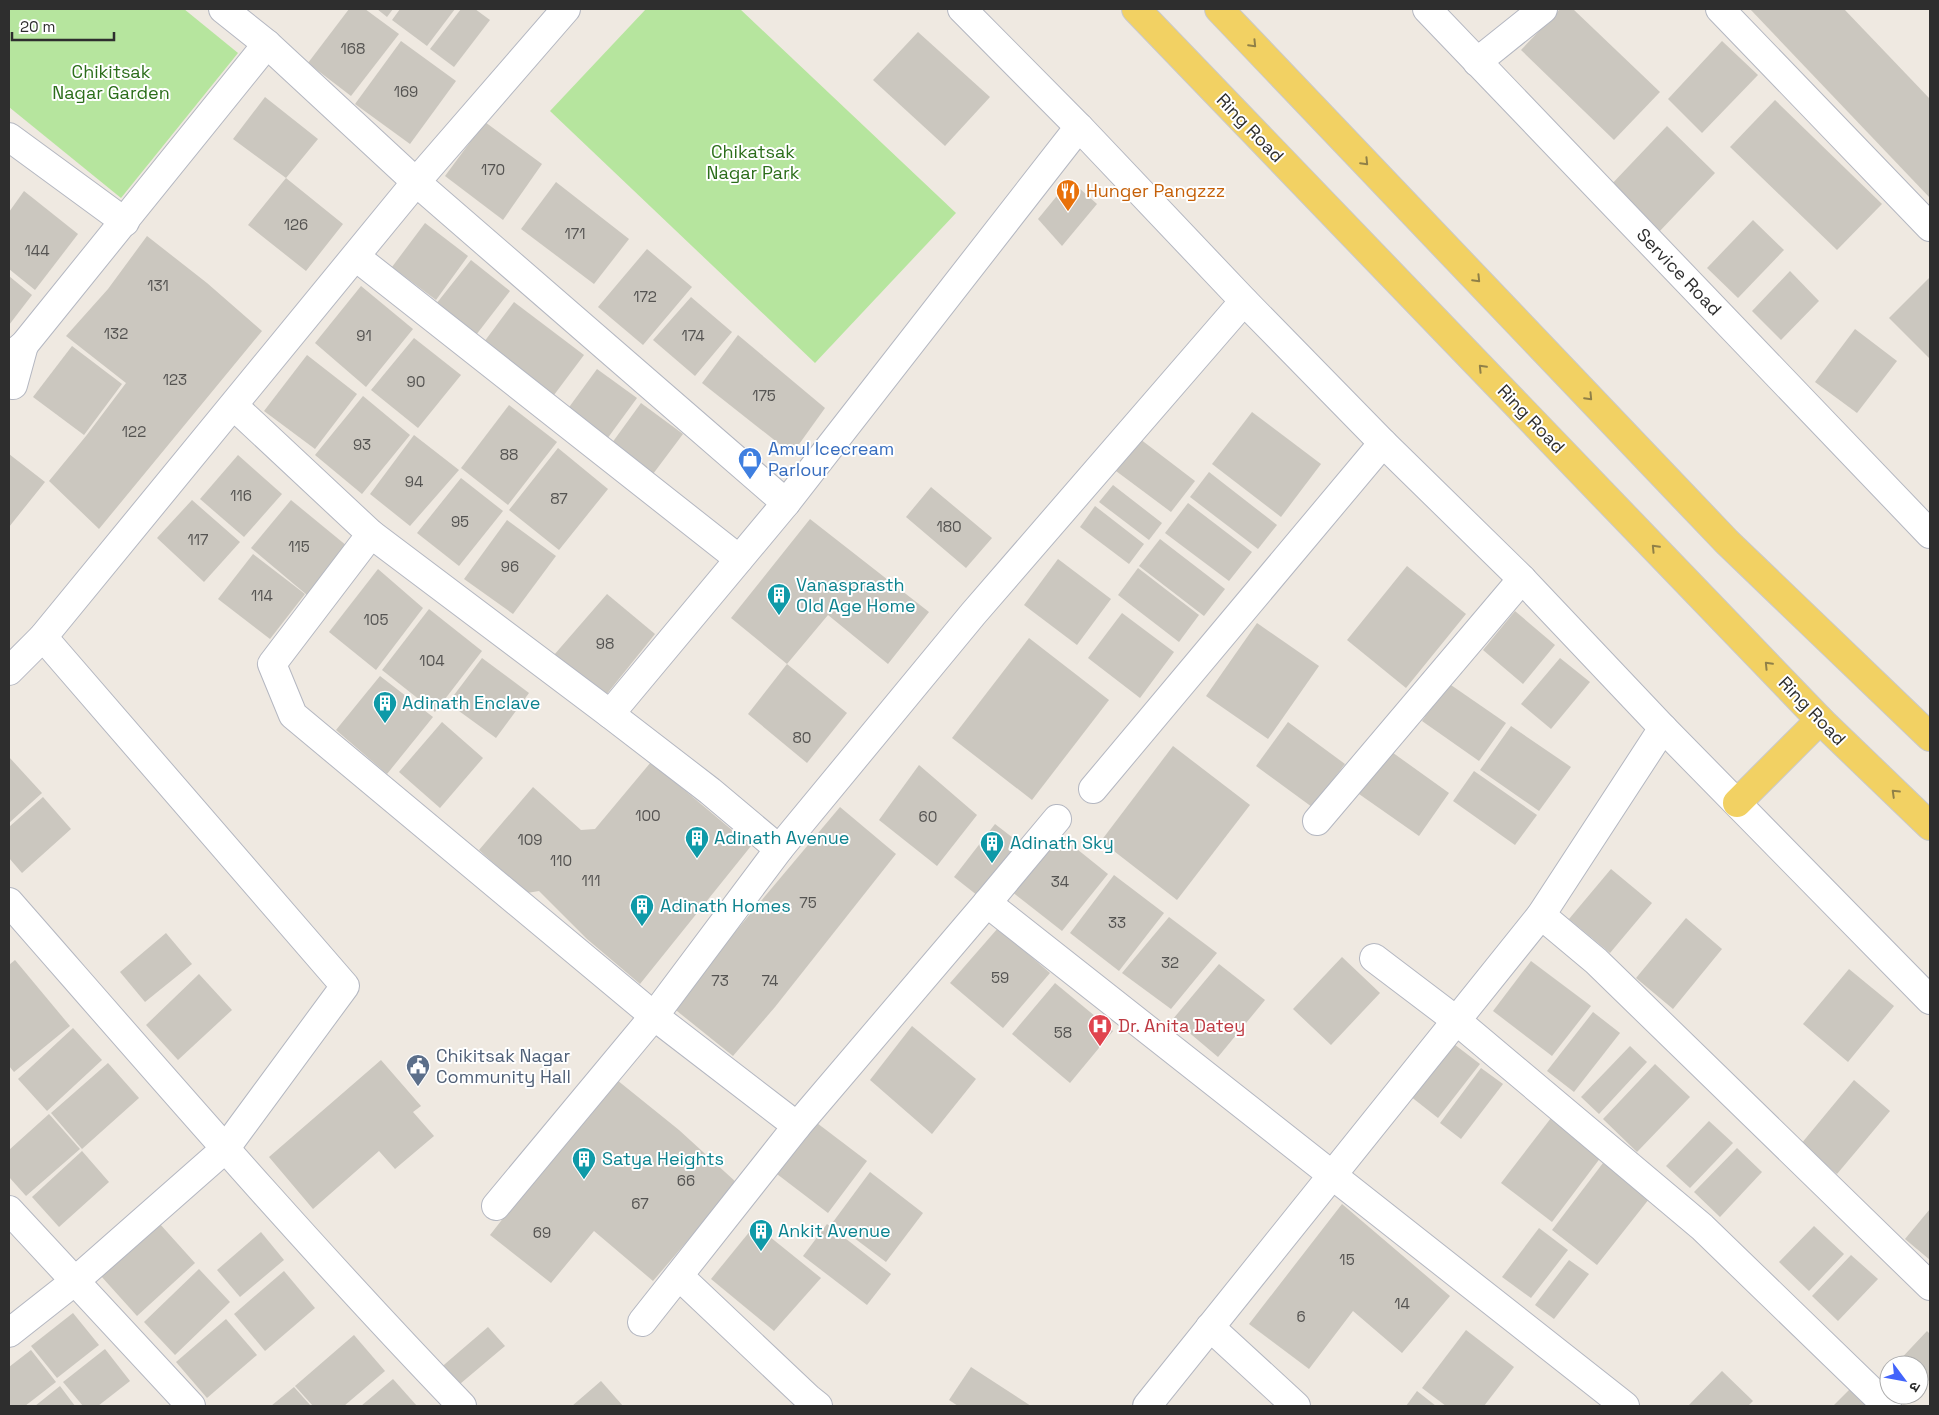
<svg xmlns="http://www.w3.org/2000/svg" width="1939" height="1415" viewBox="0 0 1939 1415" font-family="'Space Grotesk','Noto Sans Devanagari',sans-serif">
	<rect width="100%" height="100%" fill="#efe9e1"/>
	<g fill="#b6e59e">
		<path d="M9,9H184L238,53L121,198L9,107Z"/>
		<path d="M646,9H740L956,213L815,363L550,111Z"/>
	</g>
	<g fill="#cbc7bf">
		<path d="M349,9H365L399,34L351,96L308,63Z"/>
		<path d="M377,9H393L387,17Z"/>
		<path d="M400,9H455L427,46L392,20Z"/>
		<path d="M461,9H475L490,20L454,67L430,49Z"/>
		<path d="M1560,9H1573L1660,92L1614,140L1521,50Z"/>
		<path d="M1750,9H1844L1930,99V198Z"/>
		<path d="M918,32L990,97L945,146L873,80Z"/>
		<path d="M401,41L456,81L410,144L355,104Z"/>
		<path d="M1722,41L1758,75L1702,133L1668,99Z"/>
		<path d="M265,97L318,139L286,178L343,224L306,271L248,225L286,178L233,139Z"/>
		<path d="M1775,100L1882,204L1837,250L1730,147Z"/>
		<path d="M485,122L542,164L503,220L445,176Z"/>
		<path d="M1667,126L1715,173L1658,233L1609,187Z"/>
		<path d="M1070,180L1097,204L1062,246L1038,219Z"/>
		<path d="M556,182L629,239L594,284L521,229Z"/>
		<path d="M24,191L78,234L35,290L9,269V212Z"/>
		<path d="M1753,220L1784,250L1738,298L1707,268Z"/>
		<path d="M425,223L468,256L436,300L392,267Z"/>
		<path d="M147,236L207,283L262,331L99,529L49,481L86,436L126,383L66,336L108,289Z"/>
		<path d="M647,249L692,287L643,345L598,307Z"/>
		<path d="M471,260L510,291L476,335L436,304Z"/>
		<path d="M1790,271L1819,301L1781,340L1752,311Z"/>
		<path d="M9,276L32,295L9,325Z"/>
		<path d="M1930,277V359L1889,318Z"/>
		<path d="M361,286L413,329L366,387L315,343Z"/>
		<path d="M691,297L732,332L695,376L653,340Z"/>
		<path d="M514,302L584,355L551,399L481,346Z"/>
		<path d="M1855,329L1897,361L1857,413L1815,382Z"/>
		<path d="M738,335L825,408L792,454L702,383Z"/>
		<path d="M414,338L461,375L418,428L371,390Z"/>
		<path d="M72,346L122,384L84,435L33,397Z"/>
		<path d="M307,355L357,394L315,449L264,411Z"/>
		<path d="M597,369L637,398L607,439L567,410Z"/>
		<path d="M363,396L410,435L362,494L315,455Z"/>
		<path d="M641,403L683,434L653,474L612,443Z"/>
		<path d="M509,405L557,442L508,505L461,468Z"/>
		<path d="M1252,412L1321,464L1281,517L1212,464Z"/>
		<path d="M414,435L459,470L410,526L370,494Z"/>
		<path d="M1140,439L1195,481L1171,512L1116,471Z"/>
		<path d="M558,448L608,489L559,550L509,510Z"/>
		<path d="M9,454L45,482L9,527Z"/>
		<path d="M238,455L282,494L244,537L200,499Z"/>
		<path d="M1209,472L1277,525L1258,549L1190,497Z"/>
		<path d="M461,478L503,511L459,566L417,533Z"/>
		<path d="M1113,485L1162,523L1149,540L1099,502Z"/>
		<path d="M931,487L992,538L966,568L906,517Z"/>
		<path d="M192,500L240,542L204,582L157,538Z"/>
		<path d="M291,500L347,546L307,595L251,548Z"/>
		<path d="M1188,503L1252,552L1229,581L1165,533Z"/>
		<path d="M1095,506L1144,544L1129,564L1080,527Z"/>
		<path d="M810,519L929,612L888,664L828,615L787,664L731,618Z"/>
		<path d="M507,520L556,556L513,614L464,579Z"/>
		<path d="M1160,539L1225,589L1204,616L1139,566Z"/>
		<path d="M253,554L305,594L270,639L218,599Z"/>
		<path d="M1058,559L1111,599L1077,645L1024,605Z"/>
		<path d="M1407,566L1466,614L1406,688L1347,640Z"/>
		<path d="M1138,568L1199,615L1179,642L1118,595Z"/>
		<path d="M378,569L423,608L376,670L329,632Z"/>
		<path d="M607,594L655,634L606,695L554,655Z"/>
		<path d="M429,609L482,651L435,712L382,670Z"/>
		<path d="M1515,611L1555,645L1523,684L1483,650Z"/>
		<path d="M1122,613L1174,652L1140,698L1088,658Z"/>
		<path d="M1257,623L1319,666L1268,739L1206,696Z"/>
		<path d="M1029,638L1109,700L1032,800L952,738Z"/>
		<path d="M482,658L529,693L496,738L448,703Z"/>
		<path d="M1560,658L1590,682L1551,729L1521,704Z"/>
		<path d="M787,664L847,713L807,763L748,714Z"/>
		<path d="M380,676L433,717L387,774L336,730Z"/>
		<path d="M1448,683L1506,723L1479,761L1422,721Z"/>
		<path d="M442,722L483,758L440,808L399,772Z"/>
		<path d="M1288,722L1345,764L1312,807L1256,766Z"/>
		<path d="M1511,726L1571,767L1539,811L1480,770Z"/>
		<path d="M1173,746L1250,805L1177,900L1101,841Z"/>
		<path d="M1389,750L1449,793L1419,836L1359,794Z"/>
		<path d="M9,757L42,793L9,823Z"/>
		<path d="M651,762L751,846L640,984L587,939L539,891L527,893L479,850L533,787L581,830L595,829Z"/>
		<path d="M919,765L977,815L937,866L879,820Z"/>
		<path d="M1474,771L1537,815L1515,845L1453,801Z"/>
		<path d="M43,797L71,829L22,873L9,858V827Z"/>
		<path d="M840,807L896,854L775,1007L733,1056L672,1007Z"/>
		<path d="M995,824L1030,851L987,903L954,877Z"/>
		<path d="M1057,833L1108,874L1062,931L1011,891Z"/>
		<path d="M1611,869L1652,903L1610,953L1569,919Z"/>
		<path d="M1114,875L1164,913L1119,971L1070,933Z"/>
		<path d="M1169,917L1217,953L1171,1009L1122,973Z"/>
		<path d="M1686,918L1722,949L1673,1009L1636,978Z"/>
		<path d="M998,928L1050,973L1003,1028L950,983Z"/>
		<path d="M166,933L192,964L145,1002L120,972Z"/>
		<path d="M1342,957L1380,993L1331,1045L1293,1009Z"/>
		<path d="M15,960L70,1026L14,1072L9,1066V965Z"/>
		<path d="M1531,961L1591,1006L1552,1056L1493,1011Z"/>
		<path d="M1219,964L1265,1000L1218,1057L1173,1019Z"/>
		<path d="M1849,969L1894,1006L1848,1062L1803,1024Z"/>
		<path d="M199,974L232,1010L178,1060L146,1025Z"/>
		<path d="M1055,983L1113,1031L1070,1083L1012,1034Z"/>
		<path d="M1593,1012L1620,1033L1574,1092L1547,1071Z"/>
		<path d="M912,1026L976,1079L932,1134L870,1080Z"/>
		<path d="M73,1028L102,1060L47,1111L18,1079Z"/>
		<path d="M1446,1038L1480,1064L1438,1118L1405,1092Z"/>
		<path d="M1630,1046L1647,1062L1599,1114L1581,1097Z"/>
		<path d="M381,1060L421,1106L413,1112L434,1136L395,1169L379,1151L313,1209L269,1157Z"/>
		<path d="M108,1063L139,1098L82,1149L51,1113Z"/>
		<path d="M1655,1064L1690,1097L1637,1152L1603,1119Z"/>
		<path d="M1481,1068L1503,1084L1461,1139L1440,1123Z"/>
		<path d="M617,1080L679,1130L737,1183L653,1281L594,1231L551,1283L490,1235L573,1129Z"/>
		<path d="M1854,1080L1890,1111L1837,1174L1801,1144Z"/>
		<path d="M49,1114L80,1149L26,1196L9,1177V1150Z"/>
		<path d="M1551,1118L1601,1157L1552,1222L1501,1183Z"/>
		<path d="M813,1120L867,1161L828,1213L773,1171Z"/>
		<path d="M1709,1121L1733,1143L1690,1188L1666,1166Z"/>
		<path d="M1737,1148L1762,1172L1720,1217L1694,1192Z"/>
		<path d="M82,1151L109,1182L59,1227L32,1197Z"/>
		<path d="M1603,1163L1649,1199L1597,1265L1552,1230Z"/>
		<path d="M870,1172L923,1213L886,1262L833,1222Z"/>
		<path d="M1342,1204L1450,1296L1402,1353L1353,1311L1309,1369L1249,1324Z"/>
		<path d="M1930,1209V1260L1905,1239Z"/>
		<path d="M159,1223L195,1263L137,1316L101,1276Z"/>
		<path d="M827,1224L891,1274L867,1305L803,1256Z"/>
		<path d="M755,1225L821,1278L774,1331L711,1279Z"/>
		<path d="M1814,1226L1844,1254L1809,1291L1779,1262Z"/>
		<path d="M1539,1228L1568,1250L1531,1298L1502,1277Z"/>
		<path d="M261,1232L284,1260L240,1297L217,1270Z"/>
		<path d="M1851,1255L1878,1279L1838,1321L1812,1296Z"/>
		<path d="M1569,1260L1589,1274L1554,1319L1535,1305Z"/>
		<path d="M199,1269L230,1302L175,1355L144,1322Z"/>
		<path d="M284,1271L315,1308L265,1351L234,1314Z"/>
		<path d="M73,1313L99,1345L57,1378L31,1346Z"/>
		<path d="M226,1319L257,1355L207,1398L176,1362Z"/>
		<path d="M488,1327L505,1346L454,1389L438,1370Z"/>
		<path d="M1466,1330L1514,1367L1484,1406H1446L1422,1388Z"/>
		<path d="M1927,1331L1930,1334V1379L1919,1391V1365H1895Z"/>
		<path d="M354,1335L385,1371L344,1406H313L295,1386Z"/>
		<path d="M105,1349L130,1381L98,1406H83L63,1382Z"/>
		<path d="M31,1350L56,1382L25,1406H9V1367Z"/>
		<path d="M971,1367L1031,1406H958L949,1400Z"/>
		<path d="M1722,1371L1753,1401L1748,1406H1688Z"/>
		<path d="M393,1379L417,1406H361Z"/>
		<path d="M601,1381L623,1406H572Z"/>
		<path d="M60,1386L75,1406H35Z"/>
		<path d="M294,1387L311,1406H271Z"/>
		<path d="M1850,1389L1868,1406H1833Z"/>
		<path d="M1417,1391L1436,1406H1406Z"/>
	</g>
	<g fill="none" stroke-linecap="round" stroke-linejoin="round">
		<g stroke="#b4b7c1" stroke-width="30">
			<g id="minor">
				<path d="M223,9L267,44L416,182L786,503"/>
				<path d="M1427,9L1930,534"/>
				<path d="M1720,9L1930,227"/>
				<path d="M1477,62L1543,9"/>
				<path d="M9,137L125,222"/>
				<path d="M356,257L739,559"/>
				<path d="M9,357L24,345L267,44"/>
				<path d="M13,385L24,345"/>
				<path d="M234,406L371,534L610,714L710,791L779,849"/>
				<path d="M371,534L272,664L293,715L654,1016L797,1126"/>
				<path d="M9,671L43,637L416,182L566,9"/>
				<path d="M610,714L786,503L1079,127"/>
				<path d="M1093,789L1383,443"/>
				<path d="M1317,821L1522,579"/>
				<path d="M9,902C158,1072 305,1243 462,1406"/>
				<path d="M987,903L1625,1406"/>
				<path d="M1541,915L1596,961L1930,1286"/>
				<path d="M1374,958L1457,1021L1702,1227L1887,1406"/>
				<path d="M496,1206L654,1016L779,849L973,614L1244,301"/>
				<path d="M9,1210L191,1406"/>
				<path d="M679,1276L808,1398L818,1406"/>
				<path d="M642,1322L797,1126L987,903L1057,819"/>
				<path d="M1210,1327L1296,1406"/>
				<path d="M9,1333L75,1281L225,1149L345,986L43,637"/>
				<path d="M1147,1406L1541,915L1663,728"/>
			</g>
		</g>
		<g stroke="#b4b7c1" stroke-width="30">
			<path id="tertiary" d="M962,9L1079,127L1244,301L1383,443L1522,579L1663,728L1930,1000"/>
		</g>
		<g stroke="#c9c9c9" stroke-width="30">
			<g id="primary">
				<path d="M1136,9L1820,720L1930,826"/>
				<path d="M1219,9L1727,542L1930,737"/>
				<path d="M1737,803L1820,720"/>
			</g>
		</g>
		<use href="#minor" stroke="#fff" stroke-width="28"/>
		<use href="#tertiary" stroke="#fff" stroke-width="28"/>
		<use href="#primary" stroke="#f2d163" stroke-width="28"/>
	</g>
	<defs><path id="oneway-chevron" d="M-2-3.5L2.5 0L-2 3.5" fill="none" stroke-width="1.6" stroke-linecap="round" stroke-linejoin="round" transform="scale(1.25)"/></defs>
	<g stroke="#908048">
		<use href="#oneway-chevron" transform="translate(1253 44) rotate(46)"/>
		<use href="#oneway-chevron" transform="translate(1365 162) rotate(46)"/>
		<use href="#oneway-chevron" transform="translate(1477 279) rotate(46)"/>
		<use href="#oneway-chevron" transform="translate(1482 368) rotate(-134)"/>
		<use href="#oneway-chevron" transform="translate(1589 397) rotate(46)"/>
		<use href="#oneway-chevron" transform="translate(1655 548) rotate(-134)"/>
		<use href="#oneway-chevron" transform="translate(1768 665) rotate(-134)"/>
		<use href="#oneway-chevron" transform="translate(1895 793) rotate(-136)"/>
	</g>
	<defs>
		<g id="restaurant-pin" transform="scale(1.25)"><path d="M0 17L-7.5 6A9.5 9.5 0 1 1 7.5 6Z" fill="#e8710a" stroke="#fff"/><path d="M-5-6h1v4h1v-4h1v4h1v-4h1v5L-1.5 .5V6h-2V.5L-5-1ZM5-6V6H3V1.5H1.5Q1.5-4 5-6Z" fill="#fff"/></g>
		<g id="shop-pin" transform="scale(1.25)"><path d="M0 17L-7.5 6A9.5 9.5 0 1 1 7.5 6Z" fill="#3f7fe0" stroke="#fff"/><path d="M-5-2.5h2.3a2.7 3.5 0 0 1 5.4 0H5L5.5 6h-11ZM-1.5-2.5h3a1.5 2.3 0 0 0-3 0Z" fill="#fff"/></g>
		<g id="building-pin" transform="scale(1.25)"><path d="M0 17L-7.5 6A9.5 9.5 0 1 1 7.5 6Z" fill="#0f9aa8" stroke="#fff"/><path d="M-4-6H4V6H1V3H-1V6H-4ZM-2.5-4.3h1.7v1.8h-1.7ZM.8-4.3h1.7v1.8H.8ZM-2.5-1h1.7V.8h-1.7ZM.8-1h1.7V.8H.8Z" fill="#fff"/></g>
		<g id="hospital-pin" transform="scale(1.25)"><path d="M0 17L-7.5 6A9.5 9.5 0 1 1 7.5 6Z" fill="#e0444e" stroke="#fff"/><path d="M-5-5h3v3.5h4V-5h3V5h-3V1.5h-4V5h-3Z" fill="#fff"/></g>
		<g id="civic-pin" transform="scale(1.25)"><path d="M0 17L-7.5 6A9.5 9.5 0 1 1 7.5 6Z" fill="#5c6f8a" stroke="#fff"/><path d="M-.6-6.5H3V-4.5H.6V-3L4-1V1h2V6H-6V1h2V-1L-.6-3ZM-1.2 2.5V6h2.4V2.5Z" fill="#fff"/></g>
	</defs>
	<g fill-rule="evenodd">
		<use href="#restaurant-pin" x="1068" y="191"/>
		<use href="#shop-pin" x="750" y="459"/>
		<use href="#building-pin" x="779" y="595"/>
		<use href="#building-pin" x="385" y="703"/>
		<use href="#building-pin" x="697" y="838"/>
		<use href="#building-pin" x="992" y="843"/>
		<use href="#building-pin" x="642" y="906"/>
		<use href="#hospital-pin" x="1100" y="1026"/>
		<use href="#civic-pin" x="418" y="1066"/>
		<use href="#building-pin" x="584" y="1159"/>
		<use href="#building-pin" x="761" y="1231"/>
	</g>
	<g text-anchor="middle" stroke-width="4" stroke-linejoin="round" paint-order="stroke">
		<g font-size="15" fill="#555452">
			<text x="353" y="54">168</text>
			<text x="406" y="97">169</text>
			<text x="493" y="175">170</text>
			<text x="296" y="230">126</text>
			<text x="575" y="239">171</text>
			<text x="37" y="256">144</text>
			<text x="158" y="291">131</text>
			<text x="645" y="302">172</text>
			<text x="116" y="339">132</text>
			<text x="364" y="341">91</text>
			<text x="693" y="341">174</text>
			<text x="175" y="385">123</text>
			<text x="416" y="387">90</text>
			<text x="764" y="401">175</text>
			<text x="134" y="437">122</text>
			<text x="362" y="450">93</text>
			<text x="509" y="460">88</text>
			<text x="414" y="487">94</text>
			<text x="241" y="501">116</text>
			<text x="559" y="504">87</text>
			<text x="460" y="527">95</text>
			<text x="949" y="532">180</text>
			<text x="198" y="545">117</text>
			<text x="299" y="552">115</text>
			<text x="510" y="572">96</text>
			<text x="262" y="601">114</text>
			<text x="376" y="625">105</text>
			<text x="605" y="649">98</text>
			<text x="432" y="666">104</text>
			<text x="802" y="743">80</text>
			<text x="648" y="821">100</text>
			<text x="928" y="822">60</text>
			<text x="530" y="845">109</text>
			<text x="561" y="866">110</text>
			<text x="591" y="886">111</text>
			<text x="1060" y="887">34</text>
			<text x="808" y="908">75</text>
			<text x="1117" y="928">33</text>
			<text x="1170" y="968">32</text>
			<text x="1000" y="983">59</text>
			<text x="720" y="986">73</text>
			<text x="770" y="986">74</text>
			<text x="1063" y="1038">58</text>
			<text x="686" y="1186">66</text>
			<text x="640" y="1209">67</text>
			<text x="542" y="1238">69</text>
			<text x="1347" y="1265">15</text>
			<text x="1402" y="1309">14</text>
			<text x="1301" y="1322">6</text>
		</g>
		<g font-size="18" fill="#2c6e1b" stroke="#fff">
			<text x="111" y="78">Chikitsak<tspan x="111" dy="21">Nagar Garden</tspan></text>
			<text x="753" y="158">Chikatsak<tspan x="753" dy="21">Nagar Park</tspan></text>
		</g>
		<g font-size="18" fill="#2e2e2e" stroke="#fff">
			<text transform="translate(1250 128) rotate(46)" y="6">Ring Road</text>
			<text transform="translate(1679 272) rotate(46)" y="6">Service Road</text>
			<text transform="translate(1531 419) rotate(46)" y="6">Ring Road</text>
			<text transform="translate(1812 711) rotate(46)" y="6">Ring Road</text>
		</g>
		<g font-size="18" fill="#c56008" stroke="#fff" text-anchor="start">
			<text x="1086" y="197">Hunger Pangzzz</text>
		</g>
		<g font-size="18" fill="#366cbe" stroke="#fff" text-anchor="start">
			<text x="768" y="455">Amul Icecream<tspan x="768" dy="21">Parlour</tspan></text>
		</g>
		<g font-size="18" fill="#0d838f" stroke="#fff" text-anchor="start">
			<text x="796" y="591">Vanasprasth<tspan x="796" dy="21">Old Age Home</tspan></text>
			<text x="402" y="709">Adinath Enclave</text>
			<text x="714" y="844">Adinath Avenue</text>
			<text x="1010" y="849">Adinath Sky</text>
			<text x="660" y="912">Adinath Homes</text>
			<text x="602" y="1165">Satya Heights</text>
			<text x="778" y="1237">Ankit Avenue</text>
		</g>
		<g font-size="18" fill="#be3a42" stroke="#fff" text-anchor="start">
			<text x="1118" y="1032">Dr. Anita Datey</text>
		</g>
		<g font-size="18" fill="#4e5e75" stroke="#fff" text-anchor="start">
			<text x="436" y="1062">Chikitsak Nagar<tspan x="436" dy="21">Community Hall</tspan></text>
		</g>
	</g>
	<rect width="1939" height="1415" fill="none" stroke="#2e2e2e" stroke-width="20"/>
	<g transform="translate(1904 1380) rotate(122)"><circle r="24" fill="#ffffff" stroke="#ababab"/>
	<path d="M0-4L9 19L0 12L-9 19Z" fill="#4264fb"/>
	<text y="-8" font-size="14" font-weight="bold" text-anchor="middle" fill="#2e2e2e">उ</text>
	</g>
	<path d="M12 32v8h102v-8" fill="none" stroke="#2e2e2e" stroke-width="2.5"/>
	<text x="20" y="32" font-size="15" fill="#2e2e2e" stroke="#ffffff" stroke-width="4" paint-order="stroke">20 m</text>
</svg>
